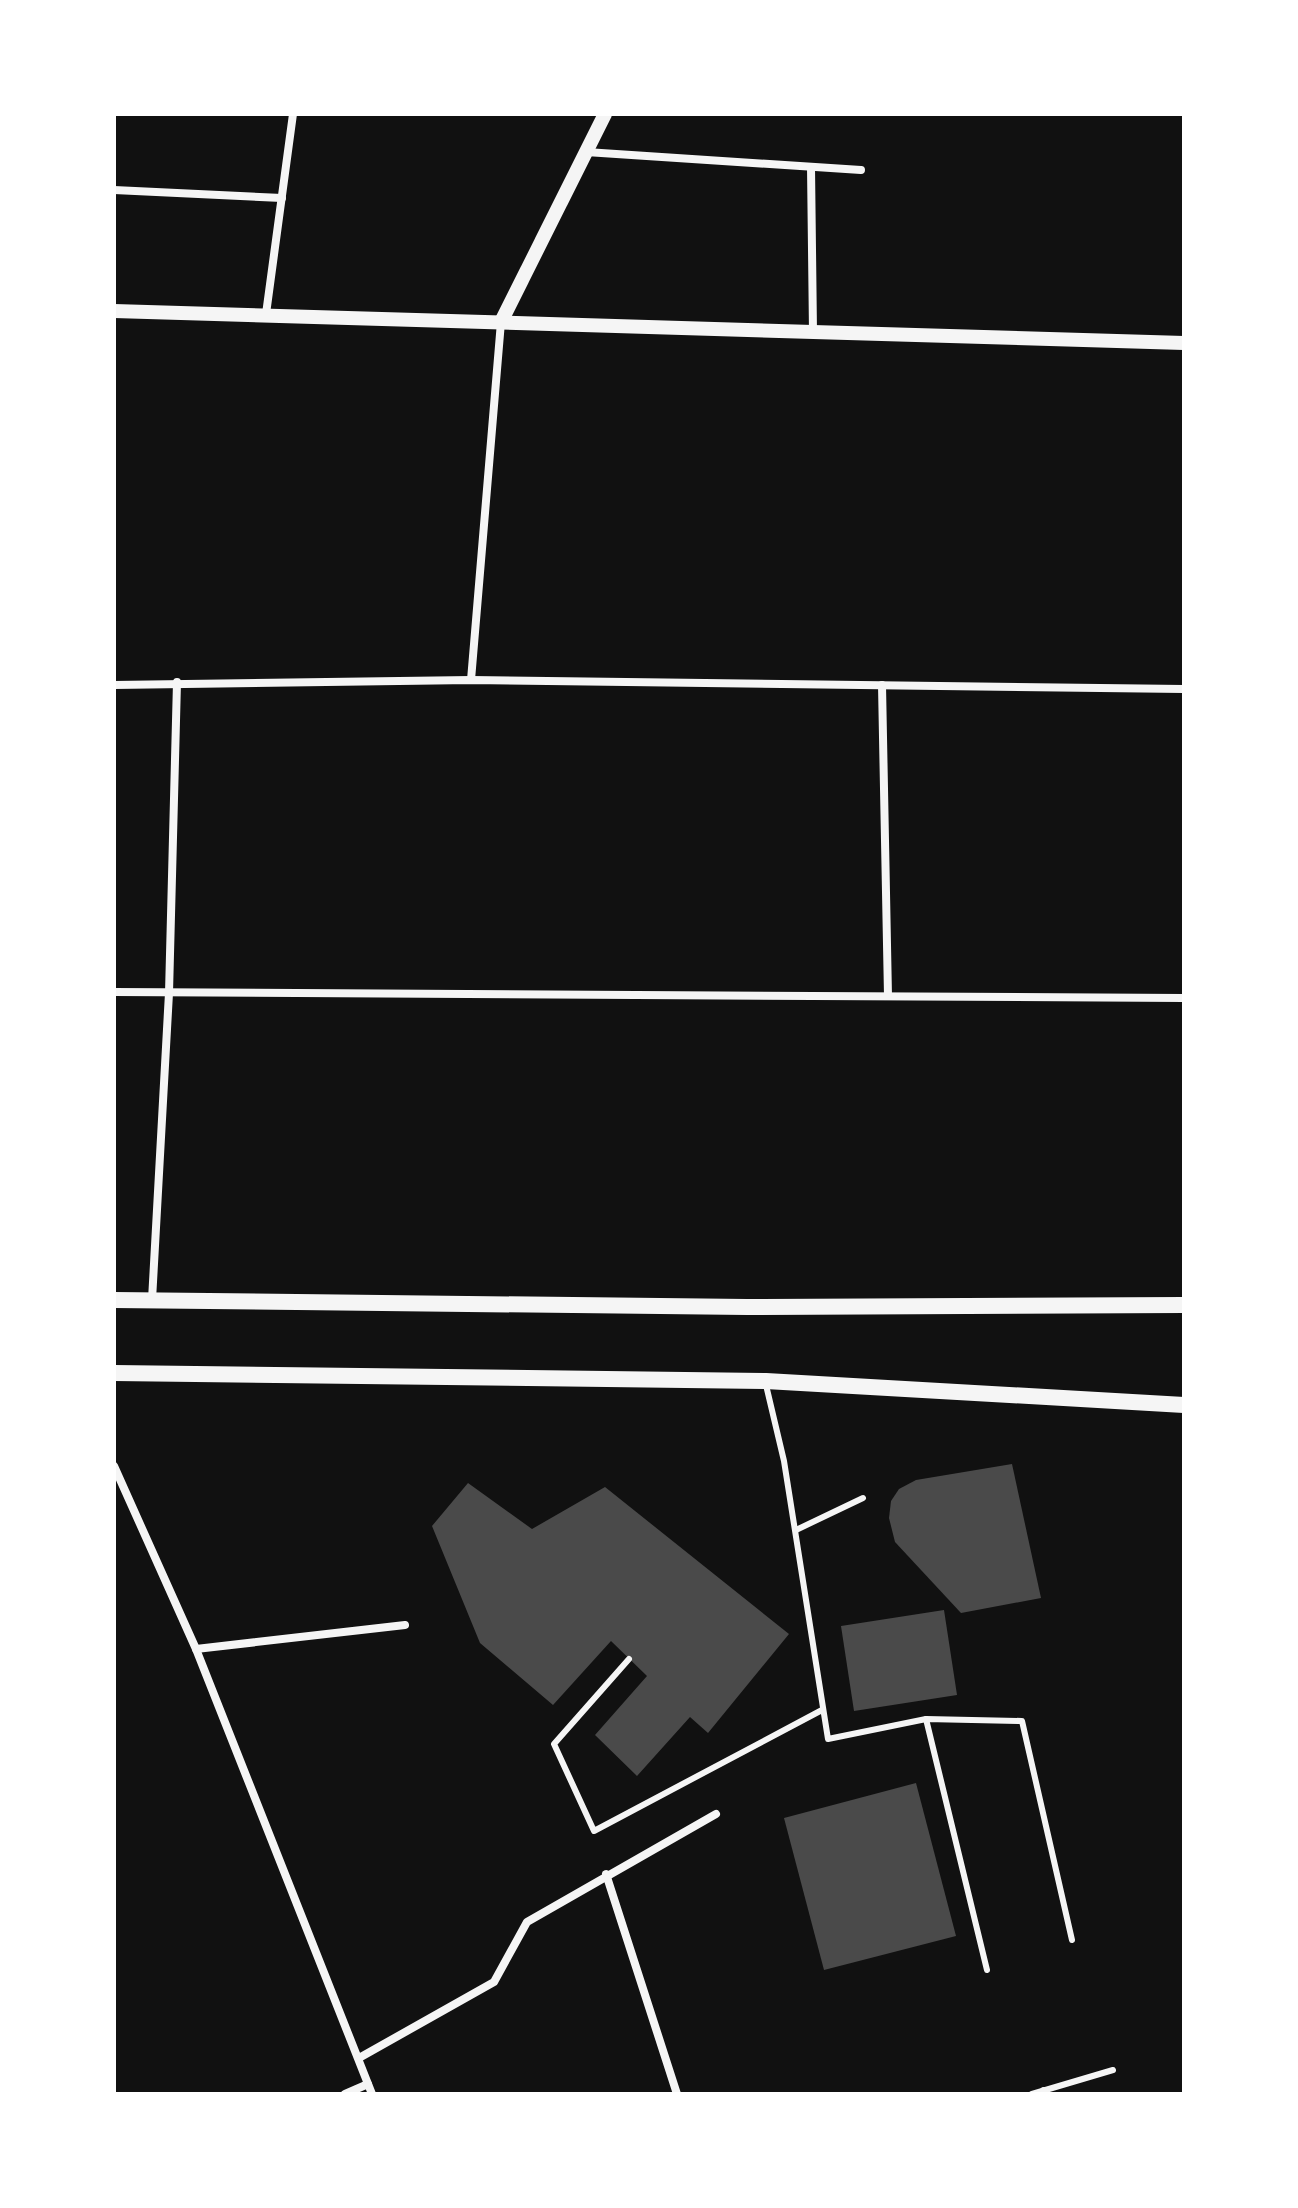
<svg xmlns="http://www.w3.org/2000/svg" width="1298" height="2208" viewBox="0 0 1298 2208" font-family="Literata,serif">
	<rect width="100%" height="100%" fill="#111"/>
	<g fill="#4a4a4a">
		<path d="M1012,1464L1041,1598L961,1613L895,1542L889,1518L891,1501L899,1489L916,1480Z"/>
		<path d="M468,1483L532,1529L605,1487L789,1634L708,1733L690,1717L637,1776L595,1735L647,1676L611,1641L553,1705L480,1643L432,1526Z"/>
		<path d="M944,1610L957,1695L854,1711L841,1626Z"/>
		<path d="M916,1783L956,1936L824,1970L784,1818Z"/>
	</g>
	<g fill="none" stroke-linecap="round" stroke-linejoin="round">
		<g stroke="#f5f5f5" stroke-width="6">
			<path d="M766,1385L784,1461L828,1739L926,1719L1022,1721L1072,1940"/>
			<path d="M796,1530L863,1498"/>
			<path d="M629,1659L554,1744L594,1831L822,1710"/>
			<path d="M926,1719L987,1970"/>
			<path d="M1032,2094L1113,2070"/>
		</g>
		<g stroke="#f5f5f5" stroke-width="8">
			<path d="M586,152L861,170"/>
			<path d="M811,167L813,332"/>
			<path d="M114,190L282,198"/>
			<path d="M266,314L293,114"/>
			<path d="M471,680L501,322"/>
			<path d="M114,685L471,680L1184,689"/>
			<path d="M882,685L888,996"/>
			<path d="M114,992L1184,998"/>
			<path d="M152,1300L169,993L177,682"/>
			<path d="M114,1466L196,1649L372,2094"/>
			<path d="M196,1649L405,1625"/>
			<path d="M606,1874L677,2094"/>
			<path d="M359,2058L494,1982L527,1922L716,1814"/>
			<path d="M1044,2091V2094"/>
			<path d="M345,2094L368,2084"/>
		</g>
		<g stroke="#f5f5f5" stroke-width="14">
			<path d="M114,311L1184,343"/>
			<path d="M501,322L605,114"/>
		</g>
		<g stroke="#f5f5f5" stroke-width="16">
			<path d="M114,1300L747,1307L1184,1305"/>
			<path d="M114,1373L766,1381L1184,1405"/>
		</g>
	</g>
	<rect width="1298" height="2208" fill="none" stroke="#ffffff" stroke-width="232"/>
</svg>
